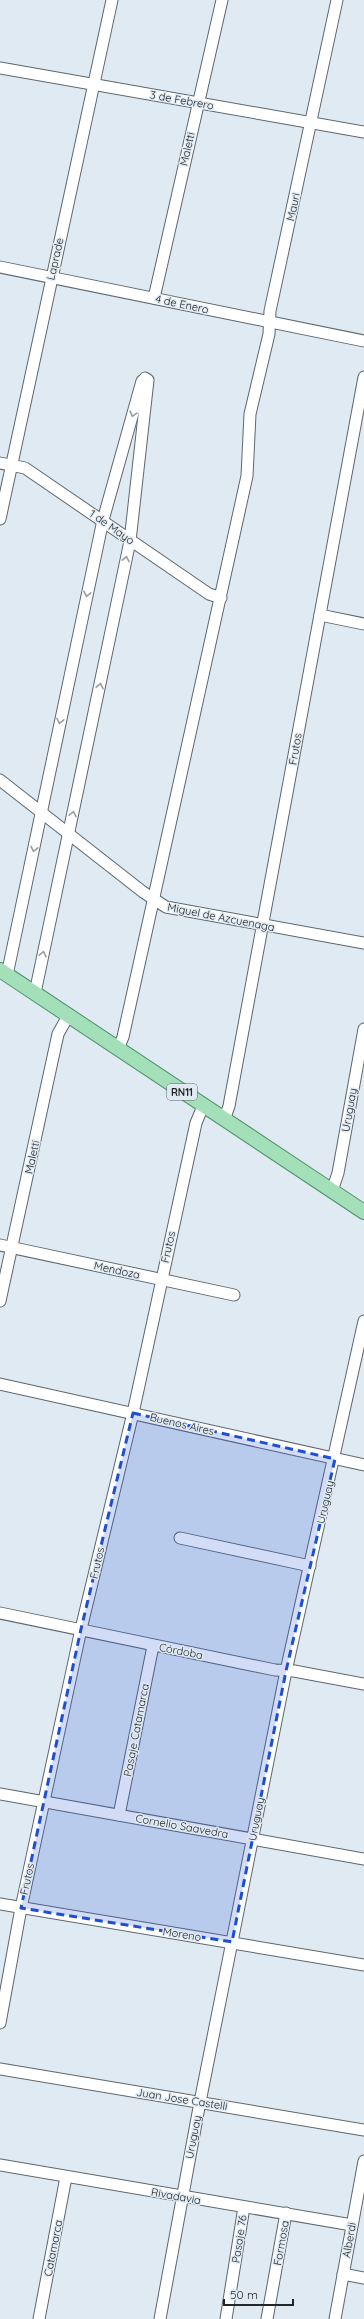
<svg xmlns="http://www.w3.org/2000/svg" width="364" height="2319" viewBox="0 0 364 2319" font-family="Quicksand,sans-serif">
	<rect width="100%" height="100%" fill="#e0eaf3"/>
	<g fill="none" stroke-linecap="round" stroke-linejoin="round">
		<g stroke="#5e676e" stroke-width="13">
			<g id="minor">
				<path d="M0,68L364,132"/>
				<path d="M0,267L364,341"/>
				<path d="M154,298L222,0"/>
				<path d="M0,463L25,468L209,594L221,598"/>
				<path d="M0,519L112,0"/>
				<path d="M320,615L364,624"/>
				<path d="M0,780L143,892L166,907L364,943"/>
				<path d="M7,975L103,520L142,381"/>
				<path d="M35,993L130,541L148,380L145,378"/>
				<path d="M118,1049L123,1037L247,476L250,414L269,334L270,311L337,0"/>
				<path d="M224,1120L229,1106L364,377"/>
				<path d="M332,1191L338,1173L364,1029"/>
				<path d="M0,1245L234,1295"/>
				<path d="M0,1301L58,1034L68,1016"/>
				<path d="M0,1384L364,1465"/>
				<path d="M180,1538L310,1566"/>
				<path d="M0,1613L275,1670L294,1671L364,1684"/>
				<path d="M0,1794L364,1859"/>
				<path d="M119,1815L153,1646"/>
				<path d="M0,1904L364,1965"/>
				<path d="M0,2023L21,1908L81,1629L133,1413L196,1123L203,1106"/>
				<path d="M0,2069L364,2130"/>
				<path d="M0,2165L352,2225"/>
				<path d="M343,2274L364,2278"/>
				<path d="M39,2319L66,2177"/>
				<path d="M160,2319L200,2102L286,1671L364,1321"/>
				<path d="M226,2319L244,2207"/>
				<path d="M267,2319L286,2213"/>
				<path d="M335,2319L364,2161"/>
			</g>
		</g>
		<g stroke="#4e9067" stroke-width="16">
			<path id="major" d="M0,970L364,1212"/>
		</g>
		<use href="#minor" stroke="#fff" stroke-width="11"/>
		<use href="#major" stroke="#a3dfb8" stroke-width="14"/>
	</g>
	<defs><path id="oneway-chevron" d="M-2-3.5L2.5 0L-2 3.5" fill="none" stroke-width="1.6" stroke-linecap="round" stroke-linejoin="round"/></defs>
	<g stroke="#9c9d9f">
		<use href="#oneway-chevron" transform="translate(133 414) rotate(106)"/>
		<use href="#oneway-chevron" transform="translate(126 559) rotate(-78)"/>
		<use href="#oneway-chevron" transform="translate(87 594) rotate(102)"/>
		<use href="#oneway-chevron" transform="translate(100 686) rotate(-78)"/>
		<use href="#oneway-chevron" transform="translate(60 721) rotate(102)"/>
		<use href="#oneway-chevron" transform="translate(73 814) rotate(-78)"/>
		<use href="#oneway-chevron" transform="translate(34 849) rotate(102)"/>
		<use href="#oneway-chevron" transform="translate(43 954) rotate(-78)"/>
	</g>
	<path fill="#1d4ed8" fill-opacity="0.2" stroke="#1d4ed8" stroke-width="3" stroke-dasharray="8 5" stroke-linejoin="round" d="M133,1413L335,1459L286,1671L232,1942L21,1908L81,1629Z"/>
	<g text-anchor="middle" stroke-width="3" stroke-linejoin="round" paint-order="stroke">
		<rect fill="#e0eaf3" stroke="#5b6166" stroke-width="1" x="167" y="1084" width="30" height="16" rx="3"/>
		<g font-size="10" font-weight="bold" fill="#222629">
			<text x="182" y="1096">RN11</text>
		</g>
		<g font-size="11" fill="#222629" stroke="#e0eaf3">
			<text transform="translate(182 100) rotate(10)" y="4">3 de Febrero</text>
			<text transform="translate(187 149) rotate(-77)" y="4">Maletti</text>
			<text transform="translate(293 207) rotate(-77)" y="4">Mauri</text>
			<text transform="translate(55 259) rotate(-77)" y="4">Laprade</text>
			<text transform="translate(182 304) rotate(12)" y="4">4 de Enero</text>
			<text transform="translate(112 527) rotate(35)" y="4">1 de Mayo</text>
			<text transform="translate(295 749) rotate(-80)" y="4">Frutos</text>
			<text transform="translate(221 917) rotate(11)" y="4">Miguel de Azcuenaga</text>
			<text transform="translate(349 1110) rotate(-80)" y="4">Uruguay</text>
			<text transform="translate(32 1157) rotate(-78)" y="4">Maletti</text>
			<text transform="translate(168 1247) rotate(-77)" y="4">Frutos</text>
			<text transform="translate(117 1270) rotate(12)" y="4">Mendoza</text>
			<text transform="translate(182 1424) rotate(13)" y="4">Buenos Aires</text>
			<text transform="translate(325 1502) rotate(-77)" y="4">Uruguay</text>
			<text transform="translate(97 1563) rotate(-77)" y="4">Frutos</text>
			<text transform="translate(181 1651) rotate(11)" y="4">Córdoba</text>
			<text transform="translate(136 1730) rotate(-79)" y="4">Pasaje Catamarca</text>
			<text transform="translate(256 1819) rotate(-79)" y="4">Uruguay</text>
			<text transform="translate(182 1826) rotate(10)" y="4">Cornelio Saavedra</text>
			<text transform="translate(27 1879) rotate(-78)" y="4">Frutos</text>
			<text transform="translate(182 1934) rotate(9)" y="4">Moreno</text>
			<text transform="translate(182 2099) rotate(9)" y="4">Juan Jose Castelli</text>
			<text transform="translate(193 2137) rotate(-79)" y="4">Uruguay</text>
			<text transform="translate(176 2196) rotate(10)" y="4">Rivadavia</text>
			<text transform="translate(239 2239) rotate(-81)" y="4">Pasaje 76</text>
			<text transform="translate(349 2240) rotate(-80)" y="4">Alberdi</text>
			<text transform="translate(281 2243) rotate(-80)" y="4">Formosa</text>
			<text transform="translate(53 2248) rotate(-79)" y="4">Catamarca</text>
		</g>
	</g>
	<path d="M224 2299v6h69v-6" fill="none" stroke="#222629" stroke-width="2"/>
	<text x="230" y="2299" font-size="12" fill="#222629" stroke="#e0eaf3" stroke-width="3" paint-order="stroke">50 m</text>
</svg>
